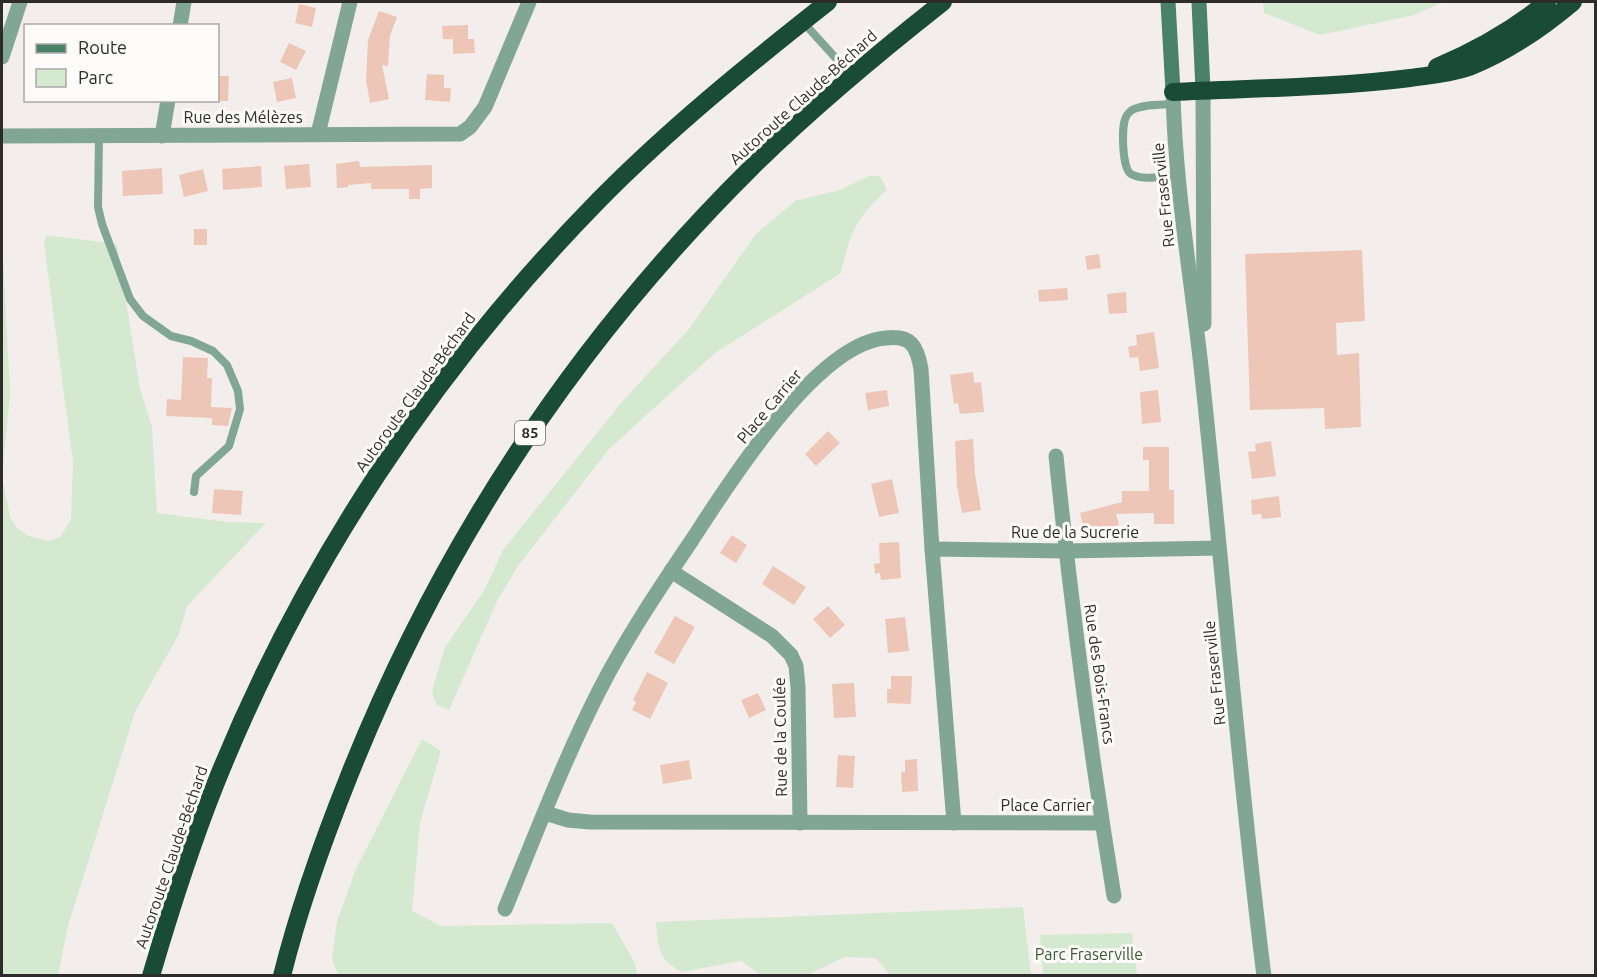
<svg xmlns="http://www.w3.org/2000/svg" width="1597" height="977" viewBox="0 0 1597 977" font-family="Ubuntu,sans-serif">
	<rect width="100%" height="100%" fill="#f3eeec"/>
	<g fill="#d4e9cf">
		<path d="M1263,2H1443L1414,15L1320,35L1264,13Z"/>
		<path d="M869,176H880L887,190C856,218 850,233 841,273L715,353L609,449L518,566L497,601L449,710L436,704L432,691L445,647L484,591L503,550L622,402L689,329L756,234L795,201L840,190Z"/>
		<path d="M46,235L117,244L140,389L152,427L157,513L226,522L266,523L187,606L179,634L135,712L68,926L58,975H2V237L10,394L2,477L10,517L17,528L28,536L49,541L60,537L71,520L73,462L44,243Z"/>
		<path d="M422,739L441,751L420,823L412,911L441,926L612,923L635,963L637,975H338L332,959L337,921L356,869Z"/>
		<path d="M1023,907L1031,975H890L876,958L845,957L805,976L761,975L741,961L681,972C657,958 658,947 656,922Z"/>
		<path d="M1132,933L1137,975H1043L1040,935Z"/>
	</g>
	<g fill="#edc6b7">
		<path d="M299,4L316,8L312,27L295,23Z"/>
		<path d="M379,11L397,17L390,36L388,66L382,65L389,99L370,103L366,80L368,40Z"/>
		<path d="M468,25V39H474L475,53L453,54V39H443L442,26Z"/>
		<path d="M289,43L306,51L296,70L280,62Z"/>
		<path d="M427,74L444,75V88H451L450,102L425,100Z"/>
		<path d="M218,76H229L228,101H218Z"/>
		<path d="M292,78L296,98L277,102L273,82Z"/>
		<path d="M359,161L360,167L432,165V188L420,189V199H409V189H371V183L348,185V187L337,188L336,164Z"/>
		<path d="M309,164L311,187L286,189L284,166Z"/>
		<path d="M261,166L262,187L223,190L222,169Z"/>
		<path d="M162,168L163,194L123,196L122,171Z"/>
		<path d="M203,169L208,191L184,197L179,175Z"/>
		<rect x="194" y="229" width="13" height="16"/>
		<path d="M1362,250L1365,321L1336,323L1337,355L1359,353L1361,427L1325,429L1324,408L1250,410L1245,254Z"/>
		<path d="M1099,254L1101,268L1087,270L1085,256Z"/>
		<path d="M1067,288L1068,300L1039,302L1038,290Z"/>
		<path d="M1126,292L1127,313L1109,314L1107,294Z"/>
		<path d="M1154,332L1159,368L1140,371L1138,357L1130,358L1128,347L1137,345L1136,335Z"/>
		<path d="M183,357L208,358L207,378H212L211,407L232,408L228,426L212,425V418L166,416L167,399L181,400Z"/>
		<path d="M973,372L974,383L981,382L984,412L960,414L958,403L954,404L950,375Z"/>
		<path d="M887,390L889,406L868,410L865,393Z"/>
		<path d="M1158,390L1161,422L1142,424L1140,392Z"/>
		<path d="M828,431L840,443L816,466L805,454Z"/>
		<path d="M973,439L975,474L981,510L962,513L957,486L955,441Z"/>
		<path d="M1271,441L1276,476L1252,479L1248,452L1256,451L1255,444Z"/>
		<path d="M1143,447H1169V490H1174V524H1154V513L1116,514L1119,525L1085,534L1080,513L1122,502V491H1149V460H1143Z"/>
		<path d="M892,479L899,513L879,517L871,484Z"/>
		<path d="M214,489L243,491L241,515L212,513Z"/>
		<path d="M1279,496L1281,517L1262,519L1261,514L1252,515L1251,500Z"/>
		<path d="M732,535L747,545L736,563L720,553Z"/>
		<path d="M899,542L901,578L881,580L880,573L875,574L874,564L880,563L879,543Z"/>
		<path d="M773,566L806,587L794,605L762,584Z"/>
		<path d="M828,606L845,625L830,638L813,619Z"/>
		<path d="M675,616L695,627L674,664L654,653Z"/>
		<path d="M905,617L909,651L888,653L885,619Z"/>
		<path d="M647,672L668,683L650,719L632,710L636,702L633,700Z"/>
		<path d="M891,676H912L911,704L887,703V689H891Z"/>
		<path d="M854,683L856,717L834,718L832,684Z"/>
		<path d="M758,693L766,710L749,718L741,700Z"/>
		<path d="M838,755L855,756L853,788L836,787Z"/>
		<path d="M917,759L918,791L902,792L901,772H905V760Z"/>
		<path d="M689,760L692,779L663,784L660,765Z"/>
	</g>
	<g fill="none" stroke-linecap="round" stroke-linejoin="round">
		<g stroke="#81a693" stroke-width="8">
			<path d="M803,22L852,76"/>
			<path d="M1173,104C1161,105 1143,104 1132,110C1131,111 1126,115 1126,117C1121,126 1122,169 1131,174C1143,181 1164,176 1177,176"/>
			<path d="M99,136L98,207L102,224L130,299L143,316L171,336L191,341L213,351L227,365L238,391L240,409L229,446L196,476L194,492"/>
		</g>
		<g stroke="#81a693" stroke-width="15">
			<path d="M180,26L184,2"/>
			<path d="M2,57L20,2"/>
			<path d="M318,134L350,2"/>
			<path d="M2,136L460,134L470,127L485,107L529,2"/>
			<path d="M162,136L168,100"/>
			<path d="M1056,456C1071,603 1090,750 1114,896"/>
			<path d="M932,549L1066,551L1218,548"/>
			<path d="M671,571L772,636L791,655L796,666L798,687L800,823"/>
			<path d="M545,813L568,820L590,822L1102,823"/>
			<path d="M505,909C535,836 563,762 599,691C626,638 659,589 692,540C728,485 816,343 886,338C911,335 917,346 921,369L932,549L954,823"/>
		</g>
		<g stroke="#81a693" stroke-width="15">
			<path d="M1203,90L1204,324"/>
			<path d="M1173,92C1175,190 1193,287 1203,385C1224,582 1239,779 1264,976"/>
		</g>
		<g stroke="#498267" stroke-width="15">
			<path d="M1168,2L1173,92"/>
			<path d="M1199,2L1203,90"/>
		</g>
		<g stroke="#194b36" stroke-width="18">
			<path d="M1437,67C1477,50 1514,29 1547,2"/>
			<path d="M1173,92C1252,88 1332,88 1410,78C1430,75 1449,74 1469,67C1508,52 1542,28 1573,2"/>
			<path d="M151,976C170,911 190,848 215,785C302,567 434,368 599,200C670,128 749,64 828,2"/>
			<path d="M282,976C299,907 323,841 349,776C441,545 575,342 752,167C812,108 877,54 943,2"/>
		</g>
	</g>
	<g text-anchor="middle" stroke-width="6" stroke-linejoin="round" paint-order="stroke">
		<rect fill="#fefcfb" stroke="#6c6a69" stroke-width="1.5" x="515" y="421" width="30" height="24" rx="4.5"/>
		<g font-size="15" font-weight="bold" fill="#2e2c2b">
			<text x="530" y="438">85</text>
		</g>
		<g font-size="16" fill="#2e2c2b" stroke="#fefcfb">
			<text transform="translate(803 97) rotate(-42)" y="6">Autoroute Claude-Béchard</text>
			<text x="243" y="123">Rue des Mélèzes</text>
			<text transform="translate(1163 195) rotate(-96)" y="6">Rue Fraserville</text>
			<text transform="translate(415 392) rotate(-54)" y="6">Autoroute Claude-Béchard</text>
			<text transform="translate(769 406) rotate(-50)" y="6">Place Carrier</text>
			<text x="1075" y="538">Rue de la Sucrerie</text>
			<text transform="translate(1214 673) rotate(-96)" y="6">Rue Fraserville</text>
			<text transform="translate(1100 674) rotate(82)" y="6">Rue des Bois-Francs</text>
			<text transform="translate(780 737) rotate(-91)" y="6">Rue de la Coulée</text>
			<text x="1046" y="811">Place Carrier</text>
			<text transform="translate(171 857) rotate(-71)" y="6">Autoroute Claude-Béchard</text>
		</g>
		<g font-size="16" fill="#385a2f" stroke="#fefcfb">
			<text x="1089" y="960">Parc Fraserville</text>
		</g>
	</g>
	<rect width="1597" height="977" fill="none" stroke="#2e2c2b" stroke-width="6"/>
	<rect x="24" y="24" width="195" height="78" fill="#fefcfb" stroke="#aba9a8" stroke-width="1.5"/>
	<rect x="36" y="44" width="30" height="9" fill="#498267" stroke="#aba9a8" stroke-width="1.5"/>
	<text x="78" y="54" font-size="18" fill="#2e2c2b">Route</text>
	<rect x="36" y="69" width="30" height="18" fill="#d4e9cf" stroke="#aba9a8" stroke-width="1.5"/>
	<text x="78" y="84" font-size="18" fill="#2e2c2b">Parc</text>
</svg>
